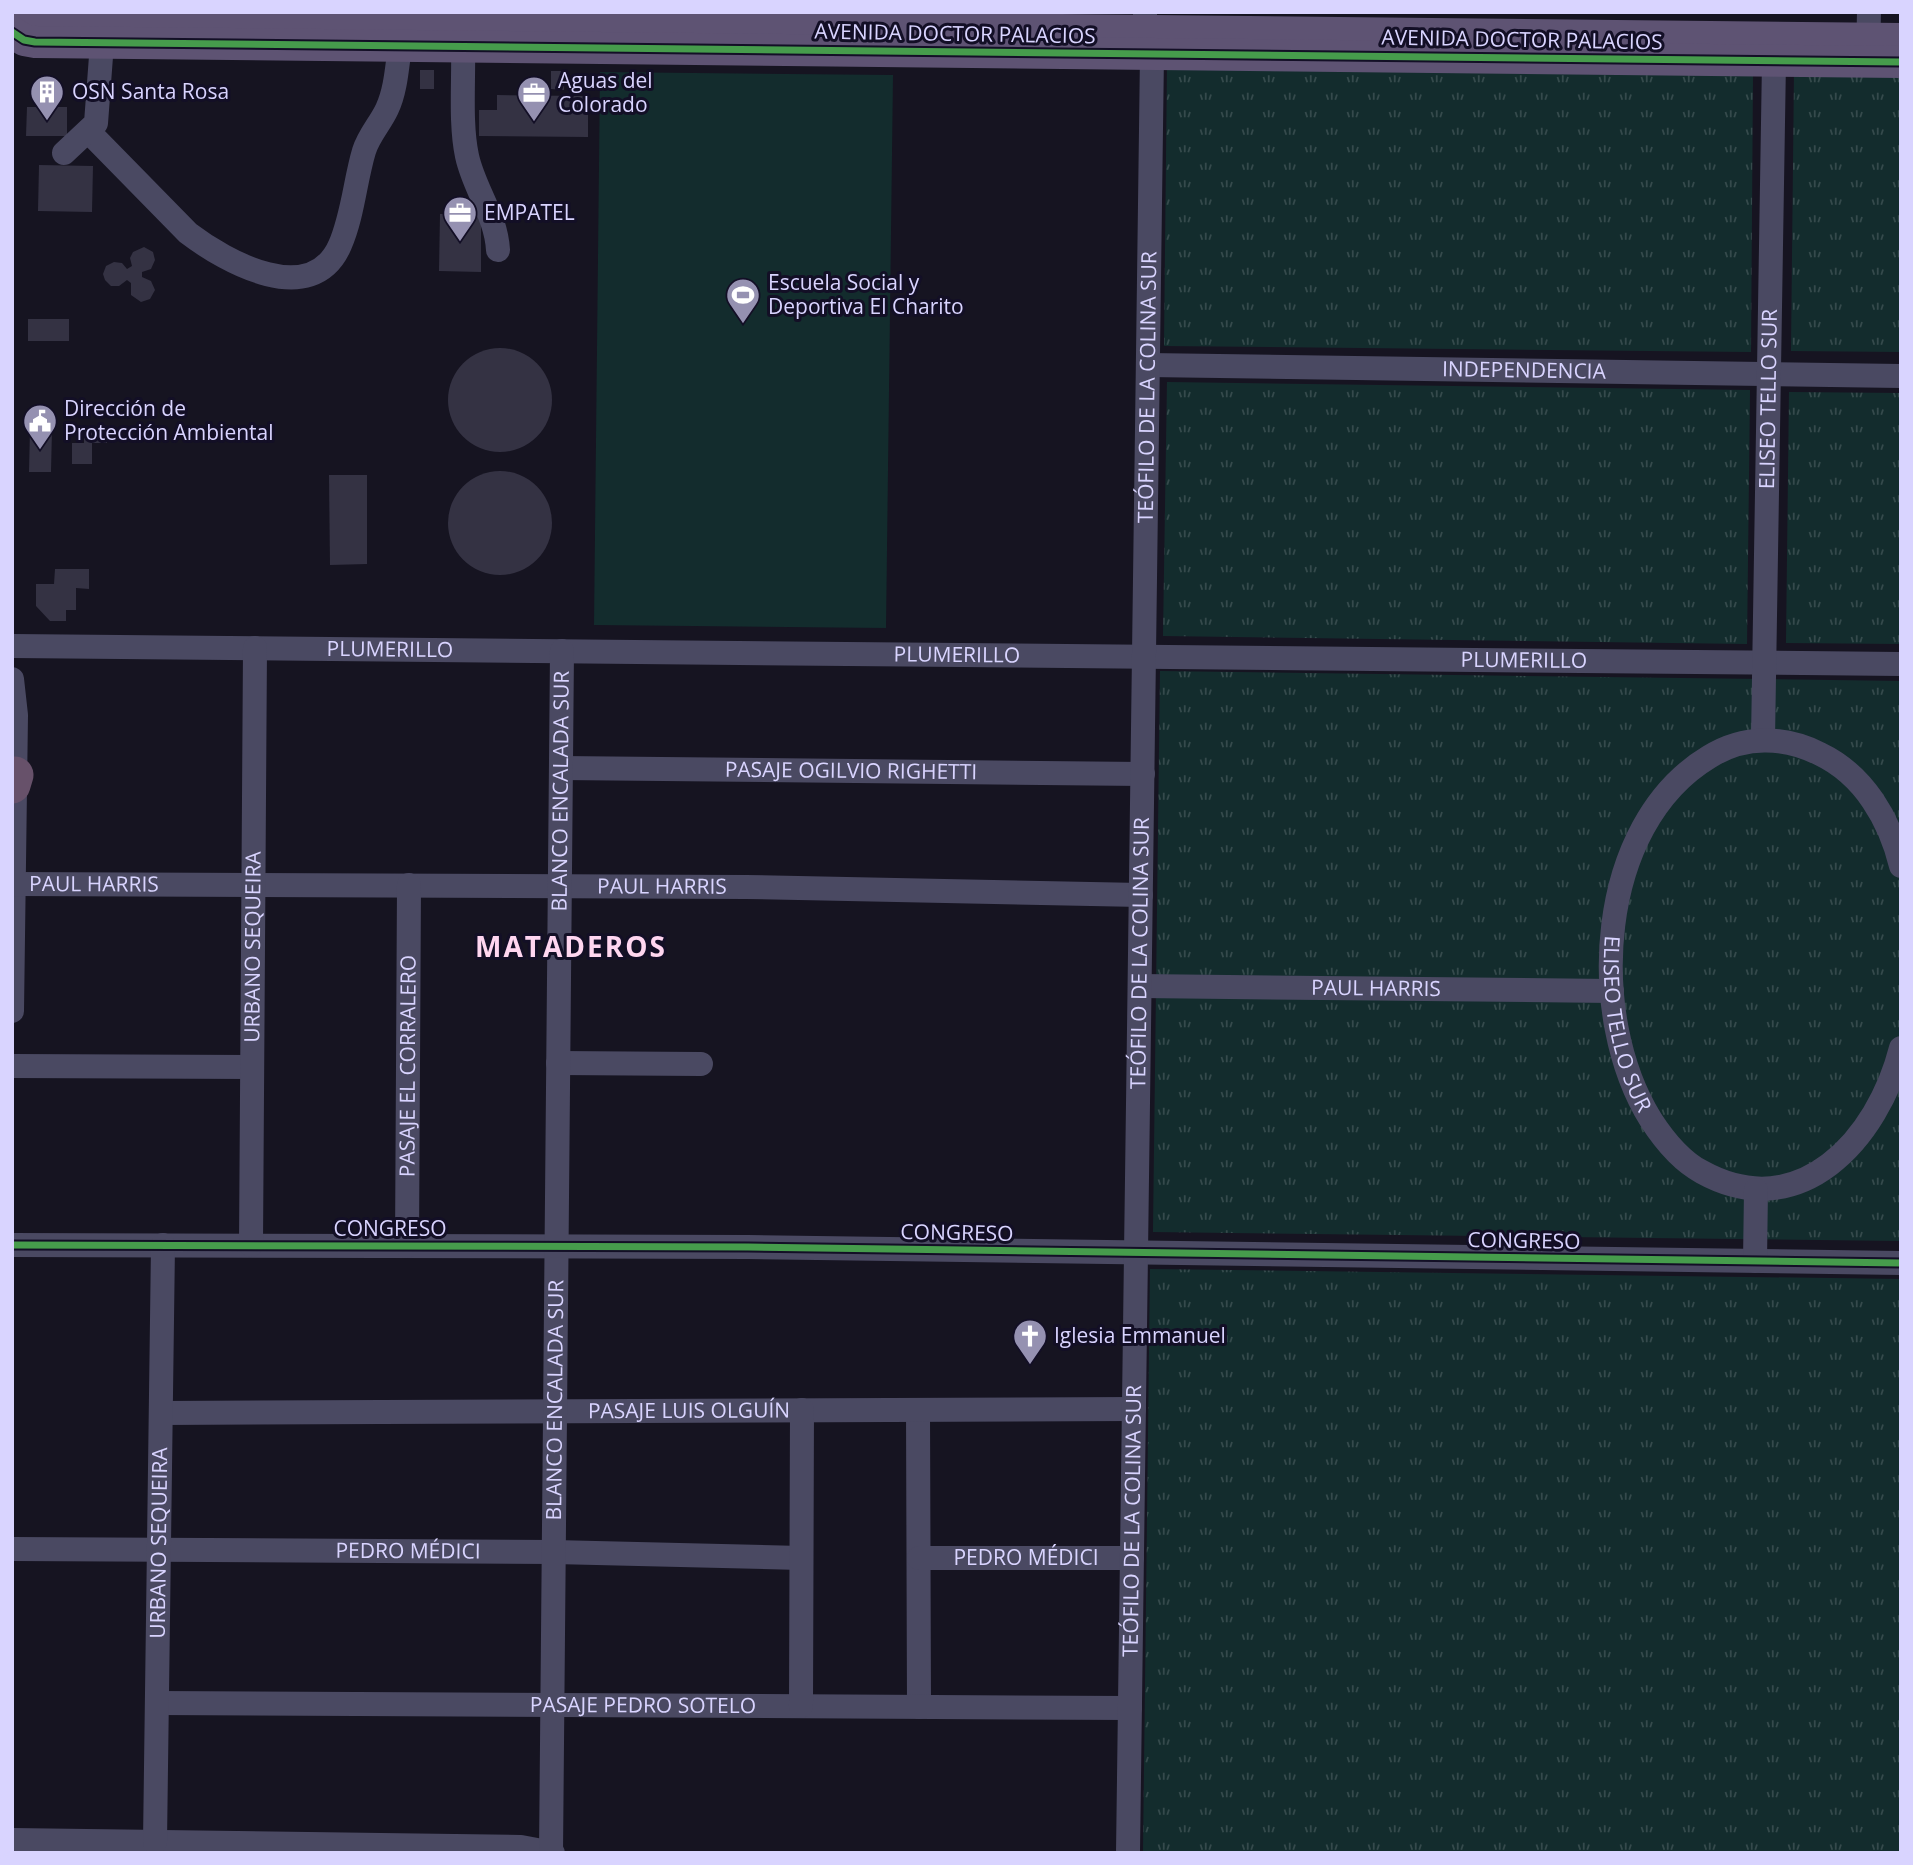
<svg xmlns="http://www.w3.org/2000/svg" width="1913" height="1865" viewBox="0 0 1913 1865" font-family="'Open Sans',sans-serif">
	<defs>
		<pattern id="grass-tufts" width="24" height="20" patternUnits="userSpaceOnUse" patternTransform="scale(1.75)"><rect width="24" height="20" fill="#132c2d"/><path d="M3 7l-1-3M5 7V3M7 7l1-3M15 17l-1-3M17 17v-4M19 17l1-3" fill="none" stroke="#354a4c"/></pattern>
	</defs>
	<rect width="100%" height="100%" fill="#161421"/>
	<g fill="url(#grass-tufts)">
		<path d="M1167,67L1753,73L1751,352L1164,346Z"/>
		<path d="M1794,73L1901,74V352L1791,351Z"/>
		<path d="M1167,382L1750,390L1747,644L1163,636Z"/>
		<path d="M1789,392L1901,393V644L1786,643Z"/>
		<path d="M1160,671L1901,681V1241L1153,1232Z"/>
		<path d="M1150,1269L1901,1279V1853H1143Z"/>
	</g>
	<path fill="#132c2d" d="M600,72L893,75L886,628L594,625Z"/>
	<g fill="#343243">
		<rect x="420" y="70" width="14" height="19"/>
		<path d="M551,71H564V90L551,89Z"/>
		<path d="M497,95L585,96V111H588V137L479,136V110H497Z"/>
		<path d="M27,107H67V136H26Z"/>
		<path d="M39,165L93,166L92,212L38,211Z"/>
		<path d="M440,214H481V272L439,271Z"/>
		<path d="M144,247L153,252L155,260L151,269L142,272V277L151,281L155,290L150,299L141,302L131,295V283L127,280L119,286H111L105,280L103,274L106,266L114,262L122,263L127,269L132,266L130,258L133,252Z"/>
		<rect x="28" y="319" width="41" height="22"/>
		<circle cx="500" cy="400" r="52"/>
		<path d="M30,429H52L51,472H29Z"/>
		<path d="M84,430H107V443H92V464H72V443H84Z"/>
		<circle cx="500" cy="523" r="52"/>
		<path d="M329,475H367V564L330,565Z"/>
		<path d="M55,569H89V589L76,588V610H66V621H50L36,606V584H54Z"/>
	</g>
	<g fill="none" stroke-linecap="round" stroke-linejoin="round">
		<g stroke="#4a4962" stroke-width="24">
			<path d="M463,47C464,81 460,123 467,156C474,189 496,215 498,250"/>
			<path d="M1868,57L1869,12"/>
			<path d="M89,132L188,233C226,262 312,310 340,245C353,215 355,181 364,151C369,135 380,124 387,109C396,90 397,66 400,46"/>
			<path d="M64,153L96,123L102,43"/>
			<path id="s1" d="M1148,365L1901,376"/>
			<path id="s2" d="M12,646L1901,664"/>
			<path d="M12,679L16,715L12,1011"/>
			<path id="s3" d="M1763,739L1774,61"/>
			<path id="s4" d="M561,768L1143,774"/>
			<path id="s5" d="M1901,866C1890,820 1864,775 1820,754C1784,736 1744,735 1709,757C1596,825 1586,1016 1651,1120C1664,1140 1681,1161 1702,1172C1800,1226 1878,1139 1901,1048"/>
			<path id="s6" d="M14,884L746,887L1141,895"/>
			<path id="s7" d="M1140,986L1612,991"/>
			<path d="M558,1063L701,1064"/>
			<path d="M12,1066L252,1067"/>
			<path d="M12,1245L748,1247L1901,1263"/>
			<path id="s8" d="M251,1245L255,648"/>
			<path id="s9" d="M407,1246L409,885"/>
			<path d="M1755,1261L1756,1190"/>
			<path d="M918,1410L919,1707"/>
			<path id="s10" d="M161,1413L1134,1409"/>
			<path id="s11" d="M12,1549L554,1552L801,1558"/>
			<path id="s12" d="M919,1558H1132"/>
			<path id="s13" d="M157,1703L1130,1708"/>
			<path d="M801,1706L802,1410"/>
			<path d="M12,1840L521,1847L553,1853"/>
			<path id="s14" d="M155,1842L163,1245"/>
			<path id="s15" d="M551,1853L562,651"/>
			<path id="s16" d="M1128,1853L1152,54L1145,31V12"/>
		</g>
		<g stroke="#5e5373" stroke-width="32">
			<path d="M12,30L25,22L36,19L1901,39"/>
			<path d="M12,32L24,40L35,42L1901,62"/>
		</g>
		<path stroke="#67516a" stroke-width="37" d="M12,785L15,775"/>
		<g stroke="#130f26" stroke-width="11">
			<g id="cycleway">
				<path d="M12,32L24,40L35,42L1901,62"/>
				<path d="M12,1245L748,1247L1901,1263"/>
			</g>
		</g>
		<use href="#cycleway" stroke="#469c4c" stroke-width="7"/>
	</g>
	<defs>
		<g id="building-pin" transform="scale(1.75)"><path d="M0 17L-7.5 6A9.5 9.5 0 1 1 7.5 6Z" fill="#9591b1" stroke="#130f26"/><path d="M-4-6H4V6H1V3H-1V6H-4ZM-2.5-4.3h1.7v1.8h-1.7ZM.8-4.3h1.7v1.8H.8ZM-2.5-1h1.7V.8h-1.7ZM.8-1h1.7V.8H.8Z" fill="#fff"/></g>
		<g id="office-pin" transform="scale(1.75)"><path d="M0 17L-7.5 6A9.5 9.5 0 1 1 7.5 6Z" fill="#9591b1" stroke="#130f26"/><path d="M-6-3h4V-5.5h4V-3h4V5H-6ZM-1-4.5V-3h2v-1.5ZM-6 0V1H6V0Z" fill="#fff"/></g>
		<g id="stadium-pin" transform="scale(1.75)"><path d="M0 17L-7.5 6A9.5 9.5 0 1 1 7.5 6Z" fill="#9591b1" stroke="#130f26"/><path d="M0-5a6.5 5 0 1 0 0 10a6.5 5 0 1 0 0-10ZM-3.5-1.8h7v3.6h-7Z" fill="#fff"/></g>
		<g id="civic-pin" transform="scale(1.75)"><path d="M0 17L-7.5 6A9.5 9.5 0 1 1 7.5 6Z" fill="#9591b1" stroke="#130f26"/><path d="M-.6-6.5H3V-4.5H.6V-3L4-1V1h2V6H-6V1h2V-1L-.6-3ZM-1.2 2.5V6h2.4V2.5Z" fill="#fff"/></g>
		<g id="church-pin" transform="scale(1.75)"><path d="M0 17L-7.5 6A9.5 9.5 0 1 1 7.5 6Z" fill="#9591b1" stroke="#130f26"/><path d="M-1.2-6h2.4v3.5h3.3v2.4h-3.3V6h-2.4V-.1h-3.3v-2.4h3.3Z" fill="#fff"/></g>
	</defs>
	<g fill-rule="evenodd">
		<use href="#building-pin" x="47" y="92"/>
		<use href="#office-pin" x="534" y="93"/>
		<use href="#office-pin" x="460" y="213"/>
		<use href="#stadium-pin" x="743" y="295"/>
		<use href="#civic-pin" x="40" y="421"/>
		<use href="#church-pin" x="1030" y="1336"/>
	</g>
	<g text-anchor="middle" stroke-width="6" stroke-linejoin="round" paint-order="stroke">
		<g font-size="21" fill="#d9d4ff" stroke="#130f26">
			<text transform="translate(955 34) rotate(1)" y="7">AVENIDA DOCTOR PALACIOS</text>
			<text transform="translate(1522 40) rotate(1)" y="7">AVENIDA DOCTOR PALACIOS</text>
			<text dy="7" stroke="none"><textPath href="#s1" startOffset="376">INDEPENDENCIA</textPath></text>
			<text dy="7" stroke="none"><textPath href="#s16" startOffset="1466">TEÓFILO DE LA COLINA SUR</textPath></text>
			<text dy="7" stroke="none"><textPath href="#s3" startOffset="340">ELISEO TELLO SUR</textPath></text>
			<text dy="7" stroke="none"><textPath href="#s2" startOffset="378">PLUMERILLO</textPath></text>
			<text dy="7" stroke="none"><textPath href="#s2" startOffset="945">PLUMERILLO</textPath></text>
			<text dy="7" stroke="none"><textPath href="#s2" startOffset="1512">PLUMERILLO</textPath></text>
			<text dy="7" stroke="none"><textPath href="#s4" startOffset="290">PASAJE OGILVIO RIGHETTI</textPath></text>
			<text dy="7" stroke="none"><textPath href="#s15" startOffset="1062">BLANCO ENCALADA SUR</textPath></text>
			<text dy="7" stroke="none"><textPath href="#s6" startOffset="80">PAUL HARRIS</textPath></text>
			<text dy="7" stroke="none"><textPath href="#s6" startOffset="648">PAUL HARRIS</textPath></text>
			<text dy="7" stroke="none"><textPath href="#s8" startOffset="298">URBANO SEQUEIRA</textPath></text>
			<text dy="7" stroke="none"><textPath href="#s16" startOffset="900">TEÓFILO DE LA COLINA SUR</textPath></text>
			<text dy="7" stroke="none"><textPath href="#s7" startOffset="236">PAUL HARRIS</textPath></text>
			<text dy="7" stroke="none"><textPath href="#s5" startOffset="560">ELISEO TELLO SUR</textPath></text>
			<text dy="7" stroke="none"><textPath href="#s9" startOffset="180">PASAJE EL CORRALERO</textPath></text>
			<text x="390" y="1236">CONGRESO</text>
			<text transform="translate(957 1233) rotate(1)" y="7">CONGRESO</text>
			<text transform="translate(1524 1241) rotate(1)" y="7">CONGRESO</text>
			<text dy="7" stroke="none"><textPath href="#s15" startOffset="453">BLANCO ENCALADA SUR</textPath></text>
			<text dy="7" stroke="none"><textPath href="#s10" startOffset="528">PASAJE LUIS OLGUÍN</textPath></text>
			<text dy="7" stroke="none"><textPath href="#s16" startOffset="332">TEÓFILO DE LA COLINA SUR</textPath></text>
			<text dy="7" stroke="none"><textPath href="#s14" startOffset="299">URBANO SEQUEIRA</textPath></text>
			<text dy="7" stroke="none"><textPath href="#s11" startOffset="396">PEDRO MÉDICI</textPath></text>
			<text dy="7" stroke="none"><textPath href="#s12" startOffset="107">PEDRO MÉDICI</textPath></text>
			<text dy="7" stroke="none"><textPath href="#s13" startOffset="486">PASAJE PEDRO SOTELO</textPath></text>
		</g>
		<g font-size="21" fill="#d9d4ff" stroke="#130f26" text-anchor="start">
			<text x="558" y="88">Aguas del<tspan x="558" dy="24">Colorado</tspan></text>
			<text x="72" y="99">OSN Santa Rosa</text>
			<text x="484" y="220">EMPATEL</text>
			<text x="768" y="290">Escuela Social y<tspan x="768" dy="24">Deportiva El Charito</tspan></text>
			<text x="64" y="416">Dirección de<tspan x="64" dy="24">Protección Ambiental</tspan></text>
			<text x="1054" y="1343">Iglesia Emmanuel</text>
		</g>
		<g font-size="28" font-weight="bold" letter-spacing="2" fill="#ffd6f0" stroke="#130f26">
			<text x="571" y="957">MATADEROS</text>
		</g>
	</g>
	<rect width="1913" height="1865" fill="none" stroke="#d9d4ff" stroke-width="28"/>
</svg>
